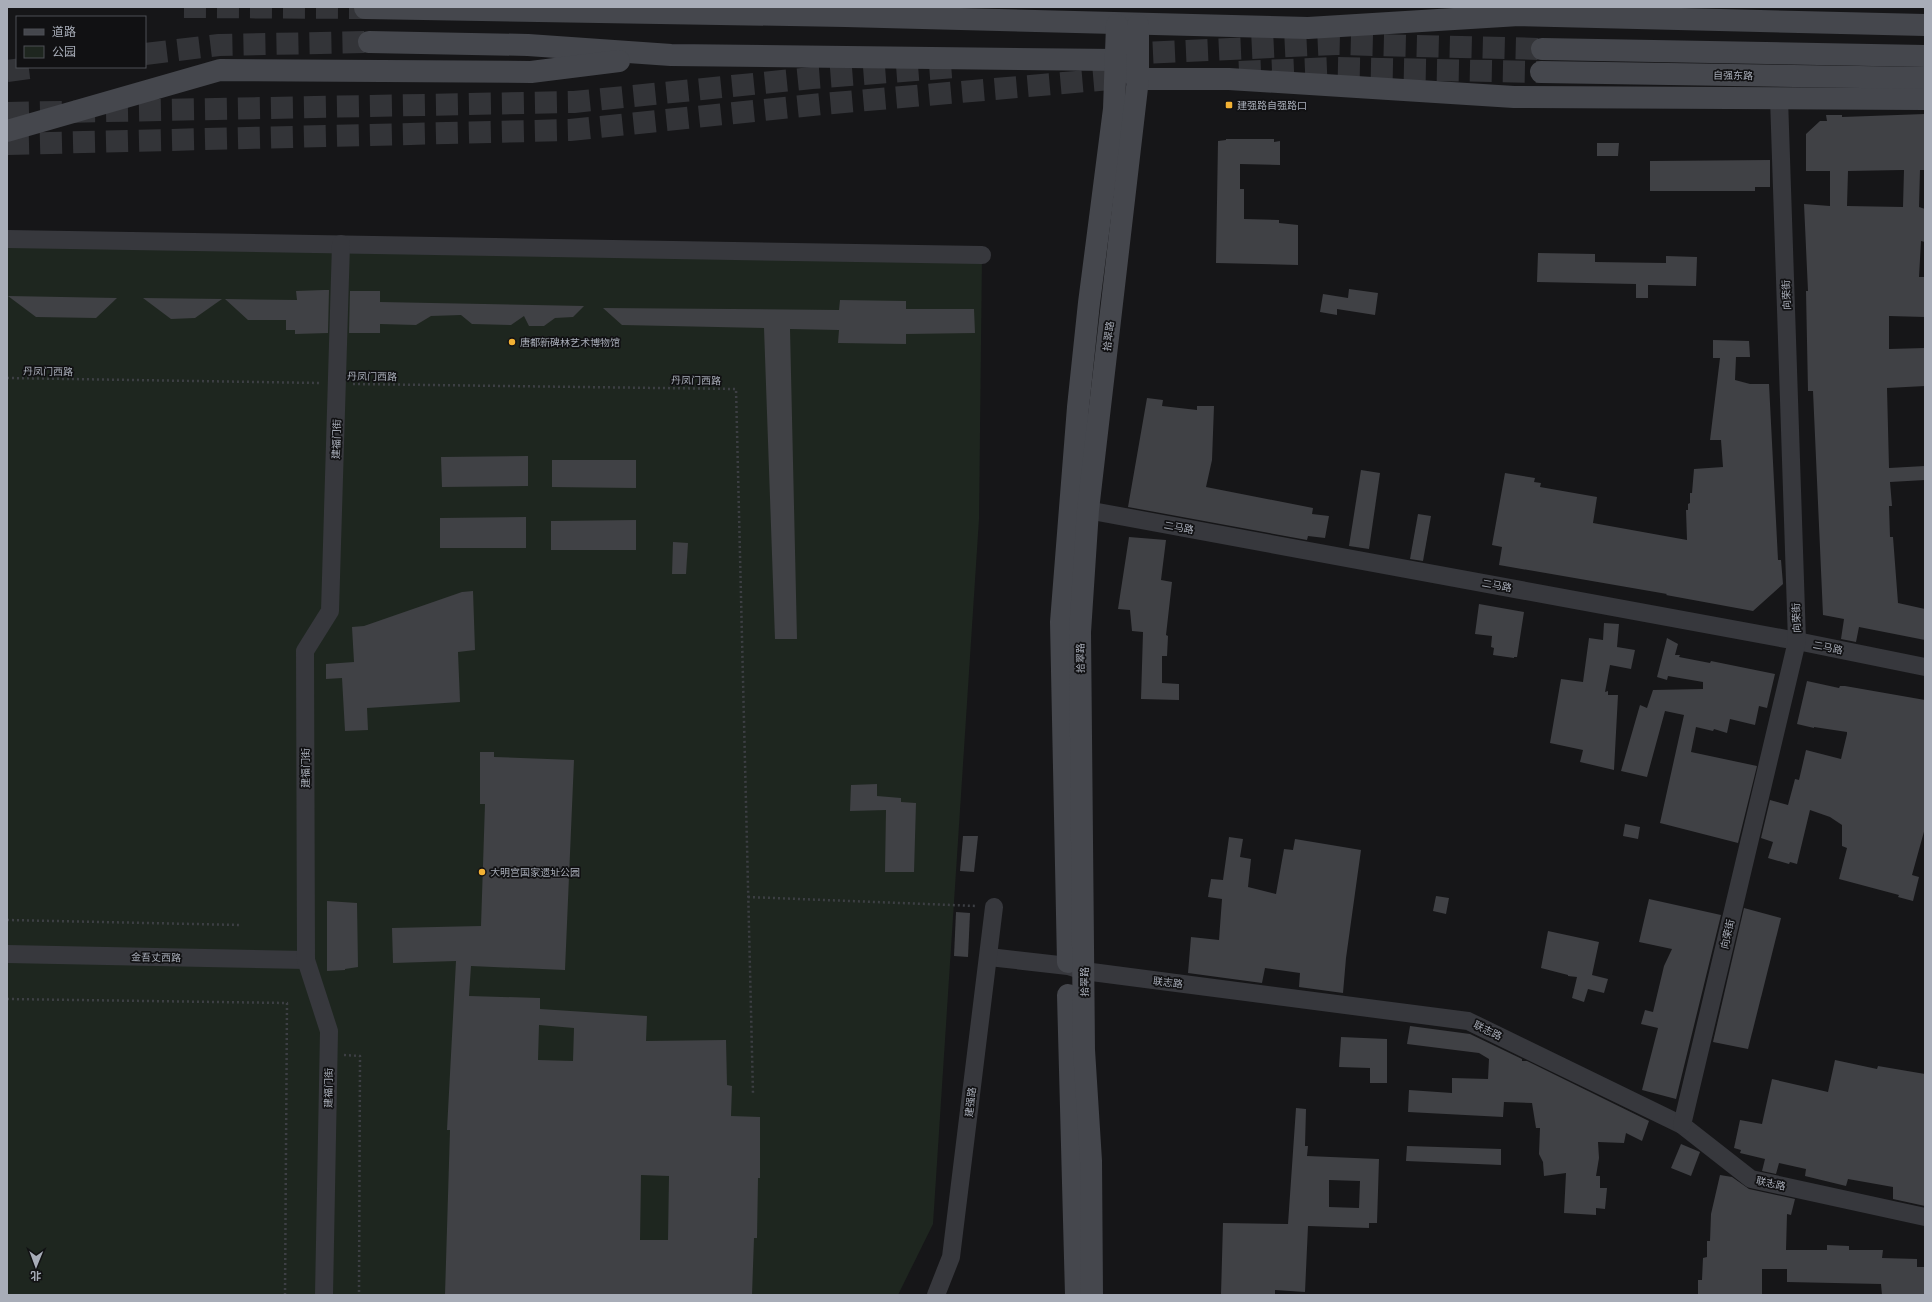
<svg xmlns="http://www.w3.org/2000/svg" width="1932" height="1302" viewBox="0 0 1932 1302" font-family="'Open Sans','Noto Sans SC',sans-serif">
	<rect width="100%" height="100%" fill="#161618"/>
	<path fill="#1e261f" d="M7,237L982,255L979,519L933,1224L898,1295H7Z"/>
	<g fill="#404145" fill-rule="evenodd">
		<path d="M1925,114V170H1920L1919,207L1925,209V242L1921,241L1919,277H1925V317L1889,316V349L1925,348V386L1887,388L1889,468L1925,466V480L1890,482L1892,506H1889L1890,537H1893L1898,603L1925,609V640L1859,627L1856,642L1841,639L1844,619L1823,615L1813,391H1808L1806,291H1808L1804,204L1830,206V171H1806V134L1820,121H1827L1826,115H1842V117ZM1902,170H1904L1903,207L1847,206L1848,171Z"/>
		<path d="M1226,139H1274V142L1280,141V165L1240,164V189H1244V219L1279,220V223L1298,225V265L1216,263L1218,141L1226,140Z"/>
		<path d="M1597,143H1619L1618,156H1597Z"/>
		<path d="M1770,160V187H1755V191H1650V161Z"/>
		<path d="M1538,253L1595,254V262L1666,263V256L1697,257L1696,286L1648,285V298H1636V284L1537,282Z"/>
		<path d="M1349,289L1378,293L1375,315L1337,309V315L1320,312L1323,294L1348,298Z"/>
		<path d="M324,290H329L328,333L295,334V330H286V320H248L225,299L297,300L296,291Z"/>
		<path d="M350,291H380V302L584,306L573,317L555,318L544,326H529L524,316L511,325L472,324L461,315L431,316L416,325L380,324V333H349Z"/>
		<path d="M8,296L117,298L96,318L36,317Z"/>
		<path d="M143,298L222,299L195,318L171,319Z"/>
		<path d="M840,300L906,301V309H974L975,333L906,334V344L838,343L839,330L790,329L797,639H775L764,328L622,325L603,308L839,310Z"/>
		<path d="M1713,340L1749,341L1750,357H1736L1735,380L1750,384H1769L1778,560H1781L1783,584L1753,611L1666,595L1667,594L1499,565L1502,547L1492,545L1505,473L1535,478L1534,482L1541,483L1540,487L1597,497L1593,523L1687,540L1686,510H1688V504L1690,503V493H1692L1694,469L1723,467L1721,440H1710L1720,358H1713Z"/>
		<path d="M1147,398L1163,400L1162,406L1197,410V406H1214L1212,460L1206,487L1313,508L1312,514L1329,516L1325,538L1308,536L1307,540L1128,507Z"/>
		<path d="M528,456V486L442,487L441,457Z"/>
		<path d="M552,460H636V488L552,487Z"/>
		<path d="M1361,470L1380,473L1369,549L1349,546Z"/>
		<path d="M1418,514L1431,516L1423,561L1410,559Z"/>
		<path d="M526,517V548H440V518Z"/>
		<path d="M636,520V550H551V521Z"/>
		<path d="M1129,537L1166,540L1161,580L1172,582L1166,635L1168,636L1167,656H1162V683L1179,684V700L1141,699L1143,632L1132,631L1130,610L1118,609Z"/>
		<path d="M673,542L688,543L686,574H672Z"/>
		<path d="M473,591L475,650L458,652L460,702L367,708L368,730L345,731L342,678L326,679V664L354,662L352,627L364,626L462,592Z"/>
		<path d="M1479,604L1524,612L1517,657H1514V658L1493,655L1494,648L1491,647L1492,636L1475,634Z"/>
		<path d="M1604,623L1619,624L1617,647L1635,650L1631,669L1610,665L1605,692L1608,691V695H1618L1614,770L1580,762L1583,750L1550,743L1561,679L1583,682L1589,638L1603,640Z"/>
		<path d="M1667,638L1678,644L1675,655H1680L1679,657L1710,663L1711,661L1775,674L1767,708L1759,706L1755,725L1730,719L1727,733L1714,729L1713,731L1696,727L1691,752L1757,766L1738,843L1660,823L1684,715L1665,711L1647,777L1621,771L1640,705L1647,708L1653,690L1703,689V682L1668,676L1667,680L1657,677Z"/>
		<path d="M1807,681L1839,688L1840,686H1845L1925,700V828L1912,875L1919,877L1913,901L1898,897L1899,895L1839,879L1847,848L1842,846V825L1830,817L1810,810L1797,864L1790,862L1789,864L1768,858L1773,842L1761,838L1770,800L1788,805L1795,779L1799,780L1806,750L1841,759L1847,734V732L1814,727V728L1797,724Z"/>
		<path d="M480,752H494V757L574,760L565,970L471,966L469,996L540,998V1009L647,1016L646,1041L726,1040L727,1085L732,1086L731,1116L760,1117V1178H758L757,1238H754L752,1295H445L450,1130H447L456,961L393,963L392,928L481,926L485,804H480ZM539,1025L574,1028L573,1061L538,1060ZM641,1175L669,1176L668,1240H640Z"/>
		<path d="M877,784V796L901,798V802L916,803L914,872H885L886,810L850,811L851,785Z"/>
		<path d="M1625,824L1640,827L1638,839L1623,836Z"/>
		<path d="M963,836H978L974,872L960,871Z"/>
		<path d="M1229,837L1243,839L1240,857L1251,859L1248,887L1276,894L1284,849L1293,850L1295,839L1361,850L1346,958L1343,993L1299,987L1300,973L1265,968L1262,983L1188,973L1191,937L1219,940L1222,899L1208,897L1211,879L1223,880Z"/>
		<path d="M1436,896L1449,898L1446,914L1433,911Z"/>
		<path d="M1649,899L1721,915L1676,1099L1642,1090L1658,1028L1641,1024L1645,1010L1653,1012L1664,966L1672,949L1639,942Z"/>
		<path d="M327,901L357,903L358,967L345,969V970L327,971Z"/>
		<path d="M1744,908L1781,918L1748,1049L1713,1042Z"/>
		<path d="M956,912L970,913L968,957L954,956Z"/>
		<path d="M1548,931L1599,942L1592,975L1608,979L1604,993L1588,989L1584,1002L1572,998L1577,977L1568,976V975L1541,968Z"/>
		<path d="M1410,1026L1470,1034L1522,1059V1061H1527L1649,1121L1642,1141L1626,1133L1624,1143L1598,1142L1599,1158L1596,1176H1600V1188H1607L1605,1209L1596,1208V1215L1564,1213L1566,1173L1544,1176L1543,1162L1539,1154L1540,1128H1536L1532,1103L1504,1102L1503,1117L1408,1112L1409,1090L1452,1093V1078L1488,1079L1489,1059L1479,1053L1407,1044Z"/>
		<path d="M1341,1037L1387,1039V1083H1370V1068L1339,1067Z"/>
		<path d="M1835,1060L1877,1069L1878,1066L1925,1074V1206L1893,1199V1187L1848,1179L1846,1186L1805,1176L1806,1169L1779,1163L1776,1174L1762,1171L1765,1159L1740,1153L1741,1150L1734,1148L1740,1120L1762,1124L1772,1079L1828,1092Z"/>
		<path d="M1296,1108L1306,1109L1305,1146H1308L1307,1156L1379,1159L1377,1223H1369V1228L1308,1226L1305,1292L1275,1290V1295H1221L1223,1223L1288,1224ZM1329,1180L1360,1181L1359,1208L1329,1207Z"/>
		<path d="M1681,1144L1700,1152L1691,1176L1671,1168Z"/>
		<path d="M1407,1146L1501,1149V1165L1406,1161Z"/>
		<path d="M1720,1175L1732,1177L1749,1189L1795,1199L1791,1215L1787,1214L1786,1250H1827V1245L1849,1246V1250H1883L1882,1258L1917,1259V1267H1925V1295H1882L1881,1284L1787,1282V1269H1762V1295H1698V1280H1702L1703,1258L1707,1257V1241H1710L1711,1214Z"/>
	</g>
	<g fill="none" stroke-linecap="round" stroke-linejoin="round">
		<g stroke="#333438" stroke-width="22" stroke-dasharray="22 11" stroke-linecap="butt">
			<path d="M184,7L365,8"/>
			<path d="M145,54L219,45L369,42"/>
			<path d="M1120,54L1336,44L1542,49"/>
			<path d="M7,71L38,67"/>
			<path d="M1239,72L1334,68L1541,72"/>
			<path d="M7,113L574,102L812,78L956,67"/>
			<path d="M7,144L570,130L822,104L1133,77"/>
		</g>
		<g stroke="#3d3f44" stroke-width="2.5" stroke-dasharray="2 3" stroke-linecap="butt">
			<path d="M7,378L320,383"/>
			<path d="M353,384L736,389L753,1094"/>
			<path d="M748,897L977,906"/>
			<path d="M7,920L241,925"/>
			<path d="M7,999L287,1003L285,1295"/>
			<path d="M344,1055L360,1056L359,1295"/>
		</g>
		<g stroke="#37383d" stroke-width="18">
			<path d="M7,239L982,255"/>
			<path d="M1076,508L1797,641L1925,667"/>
			<path d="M7,954L306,960"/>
			<path d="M989,957L1068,966L1084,971L1468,1021L1682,1125L1751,1179L1925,1217"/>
			<path d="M1682,1125L1797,641L1779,98"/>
			<path d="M324,1295L329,1031L306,960L305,651L330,611L341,244"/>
			<path d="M936,1295L951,1257L994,907"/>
		</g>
		<g stroke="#45474d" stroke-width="22">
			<path d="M365,8L845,16L1308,28L1519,15L1925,25"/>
			<path d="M369,42L528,45L671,55L1116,60L1138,79H1229L1514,97L1925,99"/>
			<path d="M1542,49L1925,56"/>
			<path d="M1541,72L1925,78"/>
			<path d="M7,131L220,70L531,72L619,61"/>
			<path d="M1068,962L1061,622L1078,407L1089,303L1114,109L1117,25"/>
			<path d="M1068,995L1076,1295"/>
			<path d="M1092,1295L1091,1161L1084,1050L1080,632L1088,510L1138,79V25"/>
		</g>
	</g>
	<g fill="#f2b134" stroke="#111113" stroke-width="1.5">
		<rect x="1225" y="101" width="8" height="8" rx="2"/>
		<circle cx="512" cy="342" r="4"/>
		<circle cx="482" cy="872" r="4"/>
	</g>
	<g text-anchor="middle" stroke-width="3.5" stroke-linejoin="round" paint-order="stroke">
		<g font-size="10" fill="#a8adb8" stroke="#111113">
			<text transform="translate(1733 75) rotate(1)" y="4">自强东路</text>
			<text transform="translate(1786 295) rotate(-92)" y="4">向荣街</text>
			<text transform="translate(1108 336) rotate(-83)" y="4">拾翠路</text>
			<text transform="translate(48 371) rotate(1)" y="4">丹凤门西路</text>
			<text transform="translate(372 376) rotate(1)" y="4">丹凤门西路</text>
			<text transform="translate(696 380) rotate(1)" y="4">丹凤门西路</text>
			<text transform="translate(336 439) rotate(-88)" y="4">建福门街</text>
			<text transform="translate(1179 527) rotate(10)" y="4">二马路</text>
			<text transform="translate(1497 585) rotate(10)" y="4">二马路</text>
			<text transform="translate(1796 618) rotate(-92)" y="4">向荣街</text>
			<text transform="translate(1828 647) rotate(11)" y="4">二马路</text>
			<text transform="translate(1080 658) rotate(-91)" y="4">拾翠路</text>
			<text transform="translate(305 768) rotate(-90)" y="4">建福门街</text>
			<text transform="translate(1727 934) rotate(-77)" y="4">向荣街</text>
			<text transform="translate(156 957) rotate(1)" y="4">金吾丈西路</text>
			<text transform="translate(1084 982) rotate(-90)" y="4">拾翠路</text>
			<text transform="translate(1168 982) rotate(7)" y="4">联志路</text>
			<text transform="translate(1488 1030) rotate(26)" y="4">联志路</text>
			<text transform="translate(328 1088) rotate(-89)" y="4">建福门街</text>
			<text transform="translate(970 1102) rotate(-83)" y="4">建强路</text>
			<text transform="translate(1771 1183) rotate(12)" y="4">联志路</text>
		</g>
		<g font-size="10" fill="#a8adb8" stroke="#111113" text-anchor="start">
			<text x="1237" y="109">建强路自强路口</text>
			<text x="520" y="346">唐都新碑林艺术博物馆</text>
			<text x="490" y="876">大明宫国家遗址公园</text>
		</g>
	</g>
	<rect width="1932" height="1302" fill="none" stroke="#a8adb8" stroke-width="16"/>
	<rect x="16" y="16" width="130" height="52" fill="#111113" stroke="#4d4f55"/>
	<rect x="24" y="29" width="20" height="6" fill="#45474d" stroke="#4d4f55"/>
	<text x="52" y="36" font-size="12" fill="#a8adb8">道路</text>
	<rect x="24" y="46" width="20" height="12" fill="#1e261f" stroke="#4d4f55"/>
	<text x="52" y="56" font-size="12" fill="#a8adb8">公园</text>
	<g transform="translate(36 1266) rotate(181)" stroke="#111113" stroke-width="3" paint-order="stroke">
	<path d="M0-3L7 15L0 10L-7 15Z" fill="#a8adb8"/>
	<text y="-6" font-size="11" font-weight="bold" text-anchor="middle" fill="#a8adb8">北</text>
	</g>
</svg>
